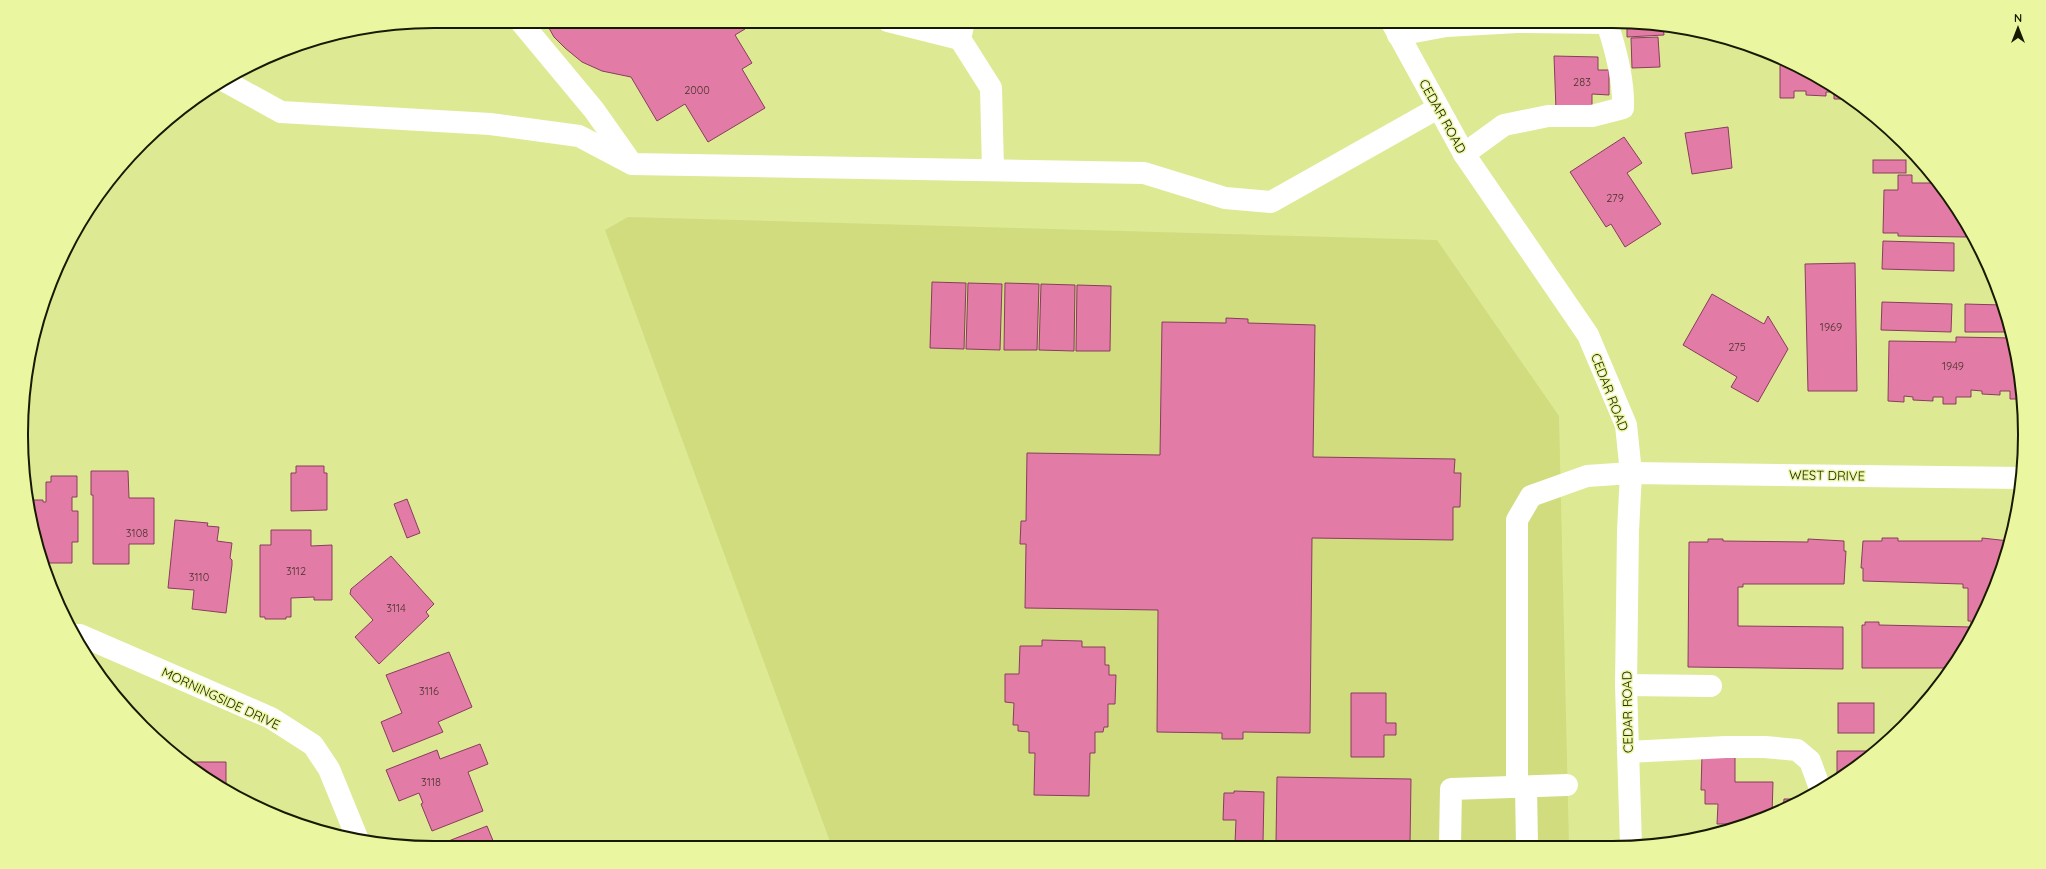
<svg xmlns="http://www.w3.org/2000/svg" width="2046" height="869" viewBox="0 0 2046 869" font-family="Quicksand,sans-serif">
	<rect width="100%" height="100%" fill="#dee994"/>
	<path fill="#d1dc7f" d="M628,217L1437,240L1559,416L1569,845L832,847L605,230Z"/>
	<g fill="#e27ca7" stroke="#873d5d">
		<path d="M545,21H740L745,29L735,35L752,63L742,69L765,108L708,142L685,104L657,121L631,77L602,71L582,62L565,48L554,37Z"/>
		<path d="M1627,22L1663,26L1664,35L1627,37Z"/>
		<path d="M1658,37L1660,67L1632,68L1631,38Z"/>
		<path d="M1554,56L1598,57V70H1609V95L1592,94V110H1556Z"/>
		<path d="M1780,59L1818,77L1849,99H1834V92H1826V96L1806,95V91H1794V98H1780Z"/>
		<path d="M1728,127L1732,168L1692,174L1685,133Z"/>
		<path d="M1624,137L1642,163L1627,173L1661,224L1625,247L1611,224L1606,227L1570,172Z"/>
		<rect x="1873" y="160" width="33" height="13"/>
		<path d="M1898,175H1912V183H1940L1969,229H1966V237L1898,236V233H1883L1884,190H1898Z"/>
		<path d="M1883,241L1954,243V271L1882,269Z"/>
		<path d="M1855,263L1857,391H1808L1805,264Z"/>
		<path d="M932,282L966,283L964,349L930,348Z"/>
		<path d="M968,283L1002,284L1000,350L966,349Z"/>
		<path d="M1005,283L1039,284L1037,350H1004Z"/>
		<path d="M1041,284L1075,285L1074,351L1039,350Z"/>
		<path d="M1077,285L1111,286L1110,351H1076Z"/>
		<path d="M1712,294L1764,324L1768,316L1788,349L1758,402L1731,387L1737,377L1683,345Z"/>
		<path d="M1882,302L1952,304L1951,332L1881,330Z"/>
		<path d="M1965,304L2002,305L2012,332H1965Z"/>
		<path d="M1226,318L1248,319V323L1315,325L1313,457L1455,459L1454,473H1461L1460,507H1453V540L1312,538L1310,733L1243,732V739H1222V733L1157,732L1158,610L1025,608L1026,544H1020L1021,521H1026L1027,453L1160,455L1162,322L1226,323Z"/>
		<path d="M1956,337L2013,338L2023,399H2010V391H2000V395L1982,394V391L1971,390V397H1956V404H1943V397H1933V401L1913,400V397L1904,396V402L1888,401L1889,341L1956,342Z"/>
		<path d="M296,466H324V473H327V510L291,511V473H296Z"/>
		<path d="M91,471H128L129,498H154V544H129V564H93V495H91Z"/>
		<path d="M51,476H77V497H72V511H78V542H72V563H43L29,515L27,500H43V502H46V482H51Z"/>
		<path d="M407,499L420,533L407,538L394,504Z"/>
		<path d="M175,520L208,523L207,526L219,527L217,541L232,543L230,558L232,560V565L226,613L192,609L194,590L168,588Z"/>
		<path d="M271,530H311V546L332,545V600H314V597L291,598V617H286V619H265V617H260V545H271Z"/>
		<path d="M1882,538H1898V541H1982V538L2009,541L2003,568L1952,668H1862V625H1865V622H1879V625L1971,627V621H1968V588H1963V584L1863,581V568H1861L1863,541H1882Z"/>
		<path d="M1708,539H1723V541L1808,542V539L1844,541V551H1846L1844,584H1743V587H1738V626L1843,627V669L1688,667L1689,542H1708Z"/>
		<path d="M391,556L434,604L426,612L429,616L379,664L355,637L373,620L350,594L351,589Z"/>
		<path d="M1042,640L1082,641V647H1105V665H1109V675H1116L1115,704H1108V727H1104L1103,732H1095V753H1090L1089,796L1034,795L1035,753H1029V732L1018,731V725H1013L1014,703L1005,702V674H1019L1020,646H1042Z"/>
		<path d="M449,652L472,707L438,722L443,732L393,752L381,722L402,713L386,675Z"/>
		<path d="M1351,693H1386V723H1396V735H1384V757H1351Z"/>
		<rect x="1838" y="703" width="36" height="30"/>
		<path d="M480,744L488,764L468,772L483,811L432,831L421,804L423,803L419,793L399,801L386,770L437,750L440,759Z"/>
		<path d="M1837,751H1877L1837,779Z"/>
		<path d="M1702,755H1735V782H1773L1772,815L1742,824H1717L1718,804H1705V790H1701Z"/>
		<path d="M181,759H189V762H226V791Z"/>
		<path d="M1277,777L1411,779L1410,844L1276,842Z"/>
		<path d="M1234,791L1264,792L1263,843H1235L1236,820H1223L1224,793H1234Z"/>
		<path d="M1784,799H1805L1783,810Z"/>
		<path d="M487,826L496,848H448L446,842Z"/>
	</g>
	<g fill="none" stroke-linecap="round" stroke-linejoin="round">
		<g stroke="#fff" stroke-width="22">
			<path d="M520,21L594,110L630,161"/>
			<path d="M888,21L960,39"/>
			<path d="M964,21L960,39L991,88L993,170"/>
			<path d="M1391,21L1464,154L1588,335L1626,425L1631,473L1628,531L1626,685L1631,845"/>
			<path d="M1398,35L1446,26L1517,22L1607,23C1616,50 1624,79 1623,108L1592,116H1548L1504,125L1464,154"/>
			<path d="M223,80L281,112L490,124L579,136L632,164L1144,173L1225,198L1271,202L1438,108"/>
			<path d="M73,635H80L271,718L313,745L329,769L358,840"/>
			<path d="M1626,685L1711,686"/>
			<path d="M1628,752L1726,747H1765L1797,750L1810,761L1821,791"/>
			<path d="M1517,787V520L1531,496L1587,476L1631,473L2022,478"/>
			<path d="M1526,787L1527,845"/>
			<path d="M1450,845L1451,789L1567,785"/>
		</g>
	</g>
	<g text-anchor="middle" stroke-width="3" stroke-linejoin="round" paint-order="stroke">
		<g font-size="11" fill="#4a322a">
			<text x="1582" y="86">283</text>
			<text x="697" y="94">2000</text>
			<text x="1615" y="202">279</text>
			<text x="1831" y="331">1969</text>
			<text x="1737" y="351">275</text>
			<text x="1953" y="370">1949</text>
			<text x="137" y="537">3108</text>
			<text x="296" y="575">3112</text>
			<text x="199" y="581">3110</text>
			<text x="396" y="612">3114</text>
			<text x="429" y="695">3116</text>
			<text x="431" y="786">3118</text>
		</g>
		<g font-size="13" fill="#181a00" stroke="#ebf6a1">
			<text transform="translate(1443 116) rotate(61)" y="5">CEDAR ROAD</text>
			<text transform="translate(1610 392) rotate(69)" y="5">CEDAR ROAD</text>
			<text transform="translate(1827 475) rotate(1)" y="5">WEST DRIVE</text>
			<text transform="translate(221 698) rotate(25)" y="5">MORNINGSIDE DRIVE</text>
			<text transform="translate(1627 712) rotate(-91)" y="5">CEDAR ROAD</text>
		</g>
	</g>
	<path d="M0 0H2046V869H0ZM434 28H1612A406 406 0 0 1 2018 434V435A406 406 0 0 1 1612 841H434A406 406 0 0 1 28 435V434A406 406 0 0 1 434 28Z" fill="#ebf6a1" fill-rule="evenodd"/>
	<path fill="none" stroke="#181a00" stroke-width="2" d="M434 28H1612A406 406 0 0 1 2018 434V435A406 406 0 0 1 1612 841H434A406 406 0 0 1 28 435V434A406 406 0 0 1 434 28Z"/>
	<g transform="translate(2018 28)" stroke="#ebf6a1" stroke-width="3" paint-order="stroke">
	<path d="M0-3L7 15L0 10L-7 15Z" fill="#181a00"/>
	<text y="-6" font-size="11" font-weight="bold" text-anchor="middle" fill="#181a00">N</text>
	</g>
</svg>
